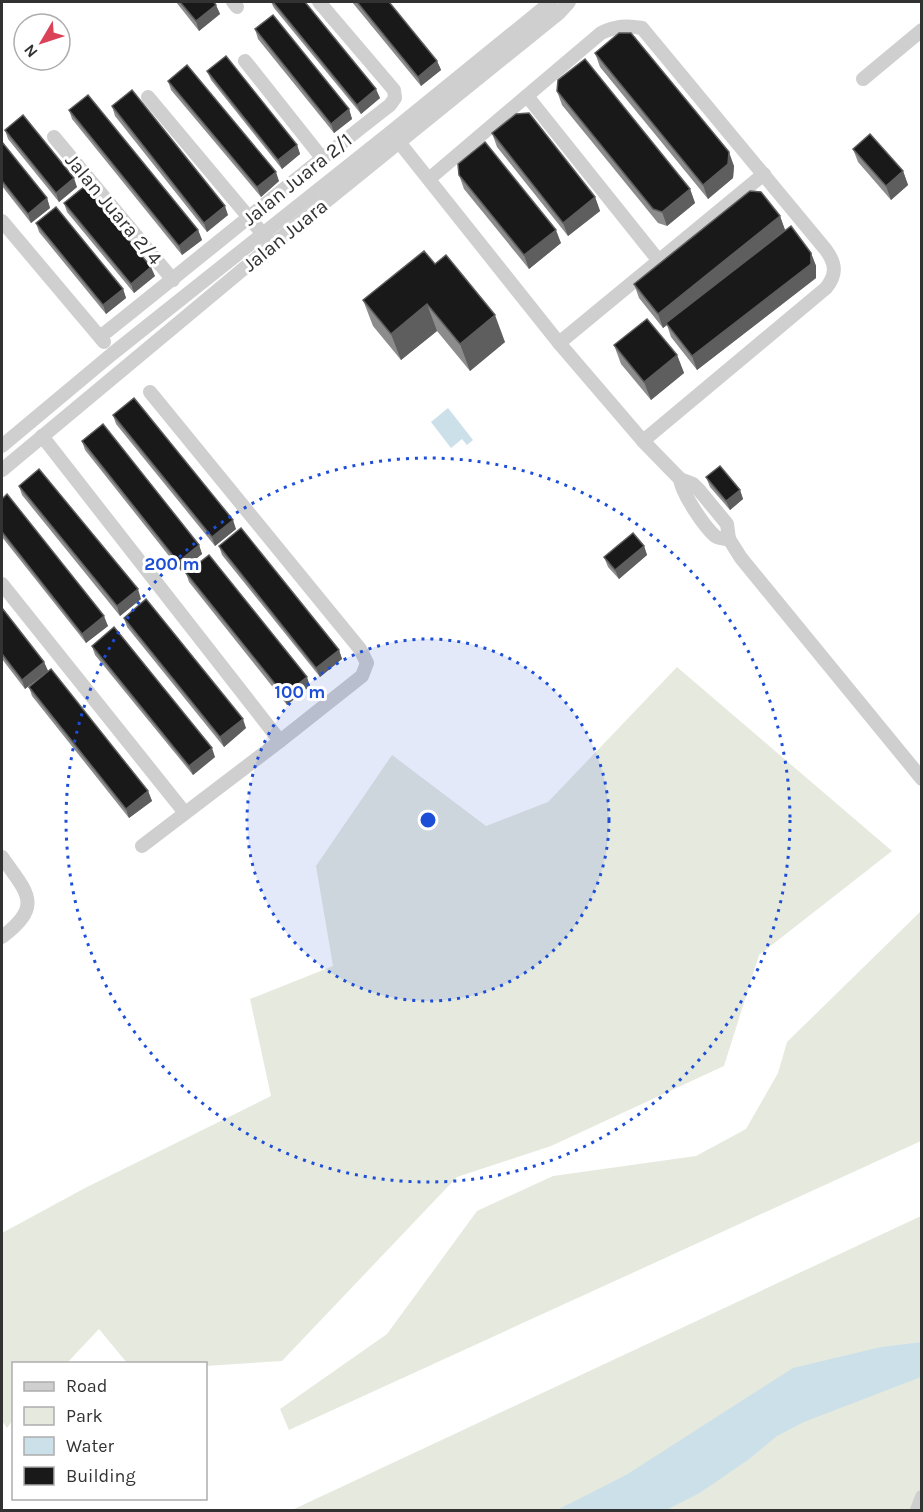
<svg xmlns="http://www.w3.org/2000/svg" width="923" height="1512" viewBox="0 0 923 1512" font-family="Karla,sans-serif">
	<rect width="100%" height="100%" fill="#fff"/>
	<g fill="#e6eade">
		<path d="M677,667L892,851L759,955L724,1066L551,1146L457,1177L282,1361L206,1366V1364L127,1363L99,1329L67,1363L14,1364L13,1420L7,1428L2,1421V1233L85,1188L271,1096L250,999L333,966L316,866L392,755L486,826L548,802Z"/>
		<path d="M921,911V1141L289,1430L280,1409L387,1334L477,1211L553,1176L696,1156L746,1129L778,1073L787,1042Z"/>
		<path d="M921,1216V1510H292Z"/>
	</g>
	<g fill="#cce0e9">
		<path d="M448,408L473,440L467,445L462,439L451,448L431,422Z"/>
		<path d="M921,1342V1377L804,1422L777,1436L748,1460L698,1494L666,1510H557L626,1475L793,1368L881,1347Z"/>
	</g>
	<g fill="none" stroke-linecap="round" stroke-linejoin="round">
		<g stroke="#cfcfcf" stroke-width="14">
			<path d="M233,2L237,7"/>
			<path d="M245,61L322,158"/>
			<path d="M863,79L922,30"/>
			<path d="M527,96L659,261"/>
			<path d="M148,97L267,239"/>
			<path d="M391,132L559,343L643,441L826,288C837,274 836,264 826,250L642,28C626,25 616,26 601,33L429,179"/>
			<path d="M54,137L173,280"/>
			<path d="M2,221L104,342"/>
			<path d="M100,337C197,260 292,181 390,105L395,98L394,90L319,2"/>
			<path d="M559,343L764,174"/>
			<path d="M42,436L280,741"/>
			<path d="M643,441L680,479L693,484L699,490L727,524L729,539L741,558L922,779"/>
			<path d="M2,446L112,354L391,132L551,2"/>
			<path d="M2,470L272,245L559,13L569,2"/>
			<path d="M680,479C682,494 704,526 715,536C719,539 724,539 729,539"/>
			<path d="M2,584L185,813"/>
			<path d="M142,846L280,741L362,676L367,663L360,649L150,392"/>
			<path d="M2,857C27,893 44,905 2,937"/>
			<path d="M917,1510L922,1497"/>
		</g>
	</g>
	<g fill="#8c8c8c">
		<path d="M176,2H214L220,14L199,31Z"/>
		<path d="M271,2H305L380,98L361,114L274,8Z"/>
		<path d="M352,2H389L437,61L441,70L421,86Z"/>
		<path d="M255,29L349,109L352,119L334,133L258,39Z"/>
		<path d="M595,53L734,166L733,178L708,199L600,67Z"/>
		<path d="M207,71L297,145L300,154L282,169L211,80Z"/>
		<path d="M168,81L279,181L261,197L171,90Z"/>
		<path d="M557,91L690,189L695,203L667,226L658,223L562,105Z"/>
		<path d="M112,106L228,215L207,232L115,116Z"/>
		<path d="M69,110L198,230L202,240L182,255L72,119Z"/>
		<path d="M5,130L77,187L59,202L8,139Z"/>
		<path d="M492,133L595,197L600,211L568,236L497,147Z"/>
		<path d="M2,142L47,198L50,208L31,223L2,186Z"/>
		<path d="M853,149L903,171L908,185L891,200L858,162Z"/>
		<path d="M459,175L561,243L529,269L464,189Z"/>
		<path d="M64,203L155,276L134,293L67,212Z"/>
		<path d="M780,216L785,230L811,253L816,266V278L697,370L671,337L667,325L663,328L639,298L634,284Z"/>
		<path d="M36,223L123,289L126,298L106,314L39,232Z"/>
		<path d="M435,264L505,342L470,371L437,331L401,360L373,326L363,300Z"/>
		<path d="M614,345L677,355L684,373L651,400L621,364Z"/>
		<path d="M113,415L236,529L215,546L116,424Z"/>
		<path d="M82,441L199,545L202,554L181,571L85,450Z"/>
		<path d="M706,477L740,490L743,499L730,510L710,487Z"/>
		<path d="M19,486L141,599L120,616L22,495Z"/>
		<path d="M2,499L108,626L86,643L2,537Z"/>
		<path d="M219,546L339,650L342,659L320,677L222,555Z"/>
		<path d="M644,546L647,555L619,579L608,567L604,557Z"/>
		<path d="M186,573L310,686L287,705L189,582Z"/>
		<path d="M2,608L44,662L48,671L25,689L2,659Z"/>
		<path d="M124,618L246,728L224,747L127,627Z"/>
		<path d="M92,646L215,757L193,775L95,655Z"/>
		<path d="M29,687L148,791L152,801L129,818L32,696Z"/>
	</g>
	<g fill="#5e5e5e">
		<path d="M216,5L220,14L199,31L196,21Z"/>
		<path d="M437,61L441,70L421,86L418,77Z"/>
		<path d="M376,89L380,98L361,114L357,105Z"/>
		<path d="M349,109L352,119L334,133L331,124Z"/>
		<path d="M297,145L300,154L282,169L278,160Z"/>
		<path d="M729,152L734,166L733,178L708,199L703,185Z"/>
		<path d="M903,171L908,185L891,200L886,186Z"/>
		<path d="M276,172L279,181L261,197L257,187Z"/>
		<path d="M74,178L77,187L59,202L56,193Z"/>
		<path d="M690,189L695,203L667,226L662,212Z"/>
		<path d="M595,197L600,211L568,236L563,223Z"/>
		<path d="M47,198L50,208L31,223L28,214Z"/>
		<path d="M225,206L228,215L207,232L204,223Z"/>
		<path d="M780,216L785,230L666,323L667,325L663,328L658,314Z"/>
		<path d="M198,230L202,240L182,255L179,246Z"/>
		<path d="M556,230L561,243L529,269L524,255Z"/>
		<path d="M811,253L816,266V278L697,370L692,356Z"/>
		<path d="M151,267L155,276L134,293L131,284Z"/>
		<path d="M123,289L126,298L106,314L103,305Z"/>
		<path d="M427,304L437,331L401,360L391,334Z"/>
		<path d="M495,315L505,342L470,371L460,344Z"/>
		<path d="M677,355L684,373L651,400L644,382Z"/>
		<path d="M740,490L743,499L730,510L726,501Z"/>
		<path d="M233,520L236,529L215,546L212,537Z"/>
		<path d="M199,545L202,554L181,571L178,562Z"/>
		<path d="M644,546L647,555L619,579L615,570Z"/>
		<path d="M138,589L141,599L120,616L117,606Z"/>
		<path d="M104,616L108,626L86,643L82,634Z"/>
		<path d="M339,650L342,659L320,677L316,668Z"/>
		<path d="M44,662L48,671L25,689L22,680Z"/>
		<path d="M307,677L310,686L287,705L284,695Z"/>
		<path d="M243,719L246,728L224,747L220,737Z"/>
		<path d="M212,748L215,757L193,775L189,766Z"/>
		<path d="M148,791L152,801L129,818L126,809Z"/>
	</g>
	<g fill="#191919" stroke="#5e5e5e" stroke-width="1.5">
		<path d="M180,2H214L216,5L196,21Z"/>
		<path d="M273,2H305L376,89L357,105Z"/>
		<path d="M357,2H389L437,61L418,77Z"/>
		<path d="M273,15L349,109L331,124L255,29Z"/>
		<path d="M619,33H631L729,152L728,164L703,185L595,53Z"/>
		<path d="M226,56L297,145L278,160L207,71Z"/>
		<path d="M585,59L690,189L662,212L653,209L557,91L558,80Z"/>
		<path d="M187,65L276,172L257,187L168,81Z"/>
		<path d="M132,90L225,206L204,223L112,106Z"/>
		<path d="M88,95L198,230L179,246L69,110Z"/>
		<path d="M529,113L595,197L563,223L492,133L516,114Z"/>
		<path d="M23,115L74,178L56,193L5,130Z"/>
		<path d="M870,134L903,171L886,186L853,149Z"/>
		<path d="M2,142L47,198L28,214L2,181Z"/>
		<path d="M485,142L556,230L524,255L459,175L458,164Z"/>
		<path d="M85,186L151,267L131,284L64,203Z"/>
		<path d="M750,191L761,192L780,216L658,314L634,284Z"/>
		<path d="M56,207L123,289L103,305L36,223Z"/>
		<path d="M791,226L811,253V264L692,356L666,323Z"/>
		<path d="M424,251L435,264L446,255L495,315L460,344L427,304L391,334L363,300Z"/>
		<path d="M647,319L677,355L644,382L614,345Z"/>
		<path d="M134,398L233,520L212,537L113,415Z"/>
		<path d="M103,424L199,545L178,562L82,441Z"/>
		<path d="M720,466L740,490L726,501L706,477Z"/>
		<path d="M39,469L138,589L117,606L19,486Z"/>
		<path d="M7,494L104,616L82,634L2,532V499Z"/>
		<path d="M241,528L339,650L316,668L219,546Z"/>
		<path d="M633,533L644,546L615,570L604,557Z"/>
		<path d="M209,555L307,677L284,695L186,573Z"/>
		<path d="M146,599L243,719L220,737L124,618Z"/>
		<path d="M2,608L44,662L22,680L2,654Z"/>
		<path d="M114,627L212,748L189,766L92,646Z"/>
		<path d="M51,669L148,791L126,809L29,687Z"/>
	</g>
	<circle cx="428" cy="820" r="181" fill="#1d4ed8" fill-opacity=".12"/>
	<g fill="none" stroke="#1d4ed8" stroke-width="3" stroke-dasharray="3 6">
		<circle cx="428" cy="820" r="181"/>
		<circle cx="428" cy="820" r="362"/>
	</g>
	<g text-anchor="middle" stroke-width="6" stroke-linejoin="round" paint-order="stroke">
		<g font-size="20" fill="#323232" stroke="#fff">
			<text transform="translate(297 179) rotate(-39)" y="7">Jalan Juara 2/1</text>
			<text transform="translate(114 209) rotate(50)" y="7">Jalan Juara 2/4</text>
			<text transform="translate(285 235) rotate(-39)" y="7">Jalan Juara</text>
		</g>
	</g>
	<circle cx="428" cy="820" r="9" fill="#1d4ed8" stroke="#fff" stroke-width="3"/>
	<g font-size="18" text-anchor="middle" font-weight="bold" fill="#1d4ed8" stroke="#fff" stroke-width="6" stroke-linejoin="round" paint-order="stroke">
		<text x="172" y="570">200 m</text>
		<text x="300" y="698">100 m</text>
	</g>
	<rect width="923" height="1512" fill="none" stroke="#323232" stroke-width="6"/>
	<rect x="12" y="1362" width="195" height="138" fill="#ffffff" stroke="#adadad" stroke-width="1.5"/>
	<rect x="24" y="1382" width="30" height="9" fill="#cfcfcf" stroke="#adadad" stroke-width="1.5"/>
	<text x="66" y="1392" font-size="18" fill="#323232">Road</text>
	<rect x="24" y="1407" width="30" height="18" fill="#e6eade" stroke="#adadad" stroke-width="1.5"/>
	<text x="66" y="1422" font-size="18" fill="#323232">Park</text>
	<rect x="24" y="1437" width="30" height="18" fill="#cce0e9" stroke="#adadad" stroke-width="1.5"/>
	<text x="66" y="1452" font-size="18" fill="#323232">Water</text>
	<rect x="24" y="1467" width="30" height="18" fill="#191919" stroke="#adadad" stroke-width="1.5"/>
	<text x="66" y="1482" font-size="18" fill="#323232">Building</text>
	<g transform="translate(42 42) rotate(231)"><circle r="28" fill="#ffffff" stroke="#adadad" stroke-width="1.5"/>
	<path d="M0-4.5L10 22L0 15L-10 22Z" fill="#db4258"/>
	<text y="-9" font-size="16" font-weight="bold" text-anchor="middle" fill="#323232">N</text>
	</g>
</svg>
